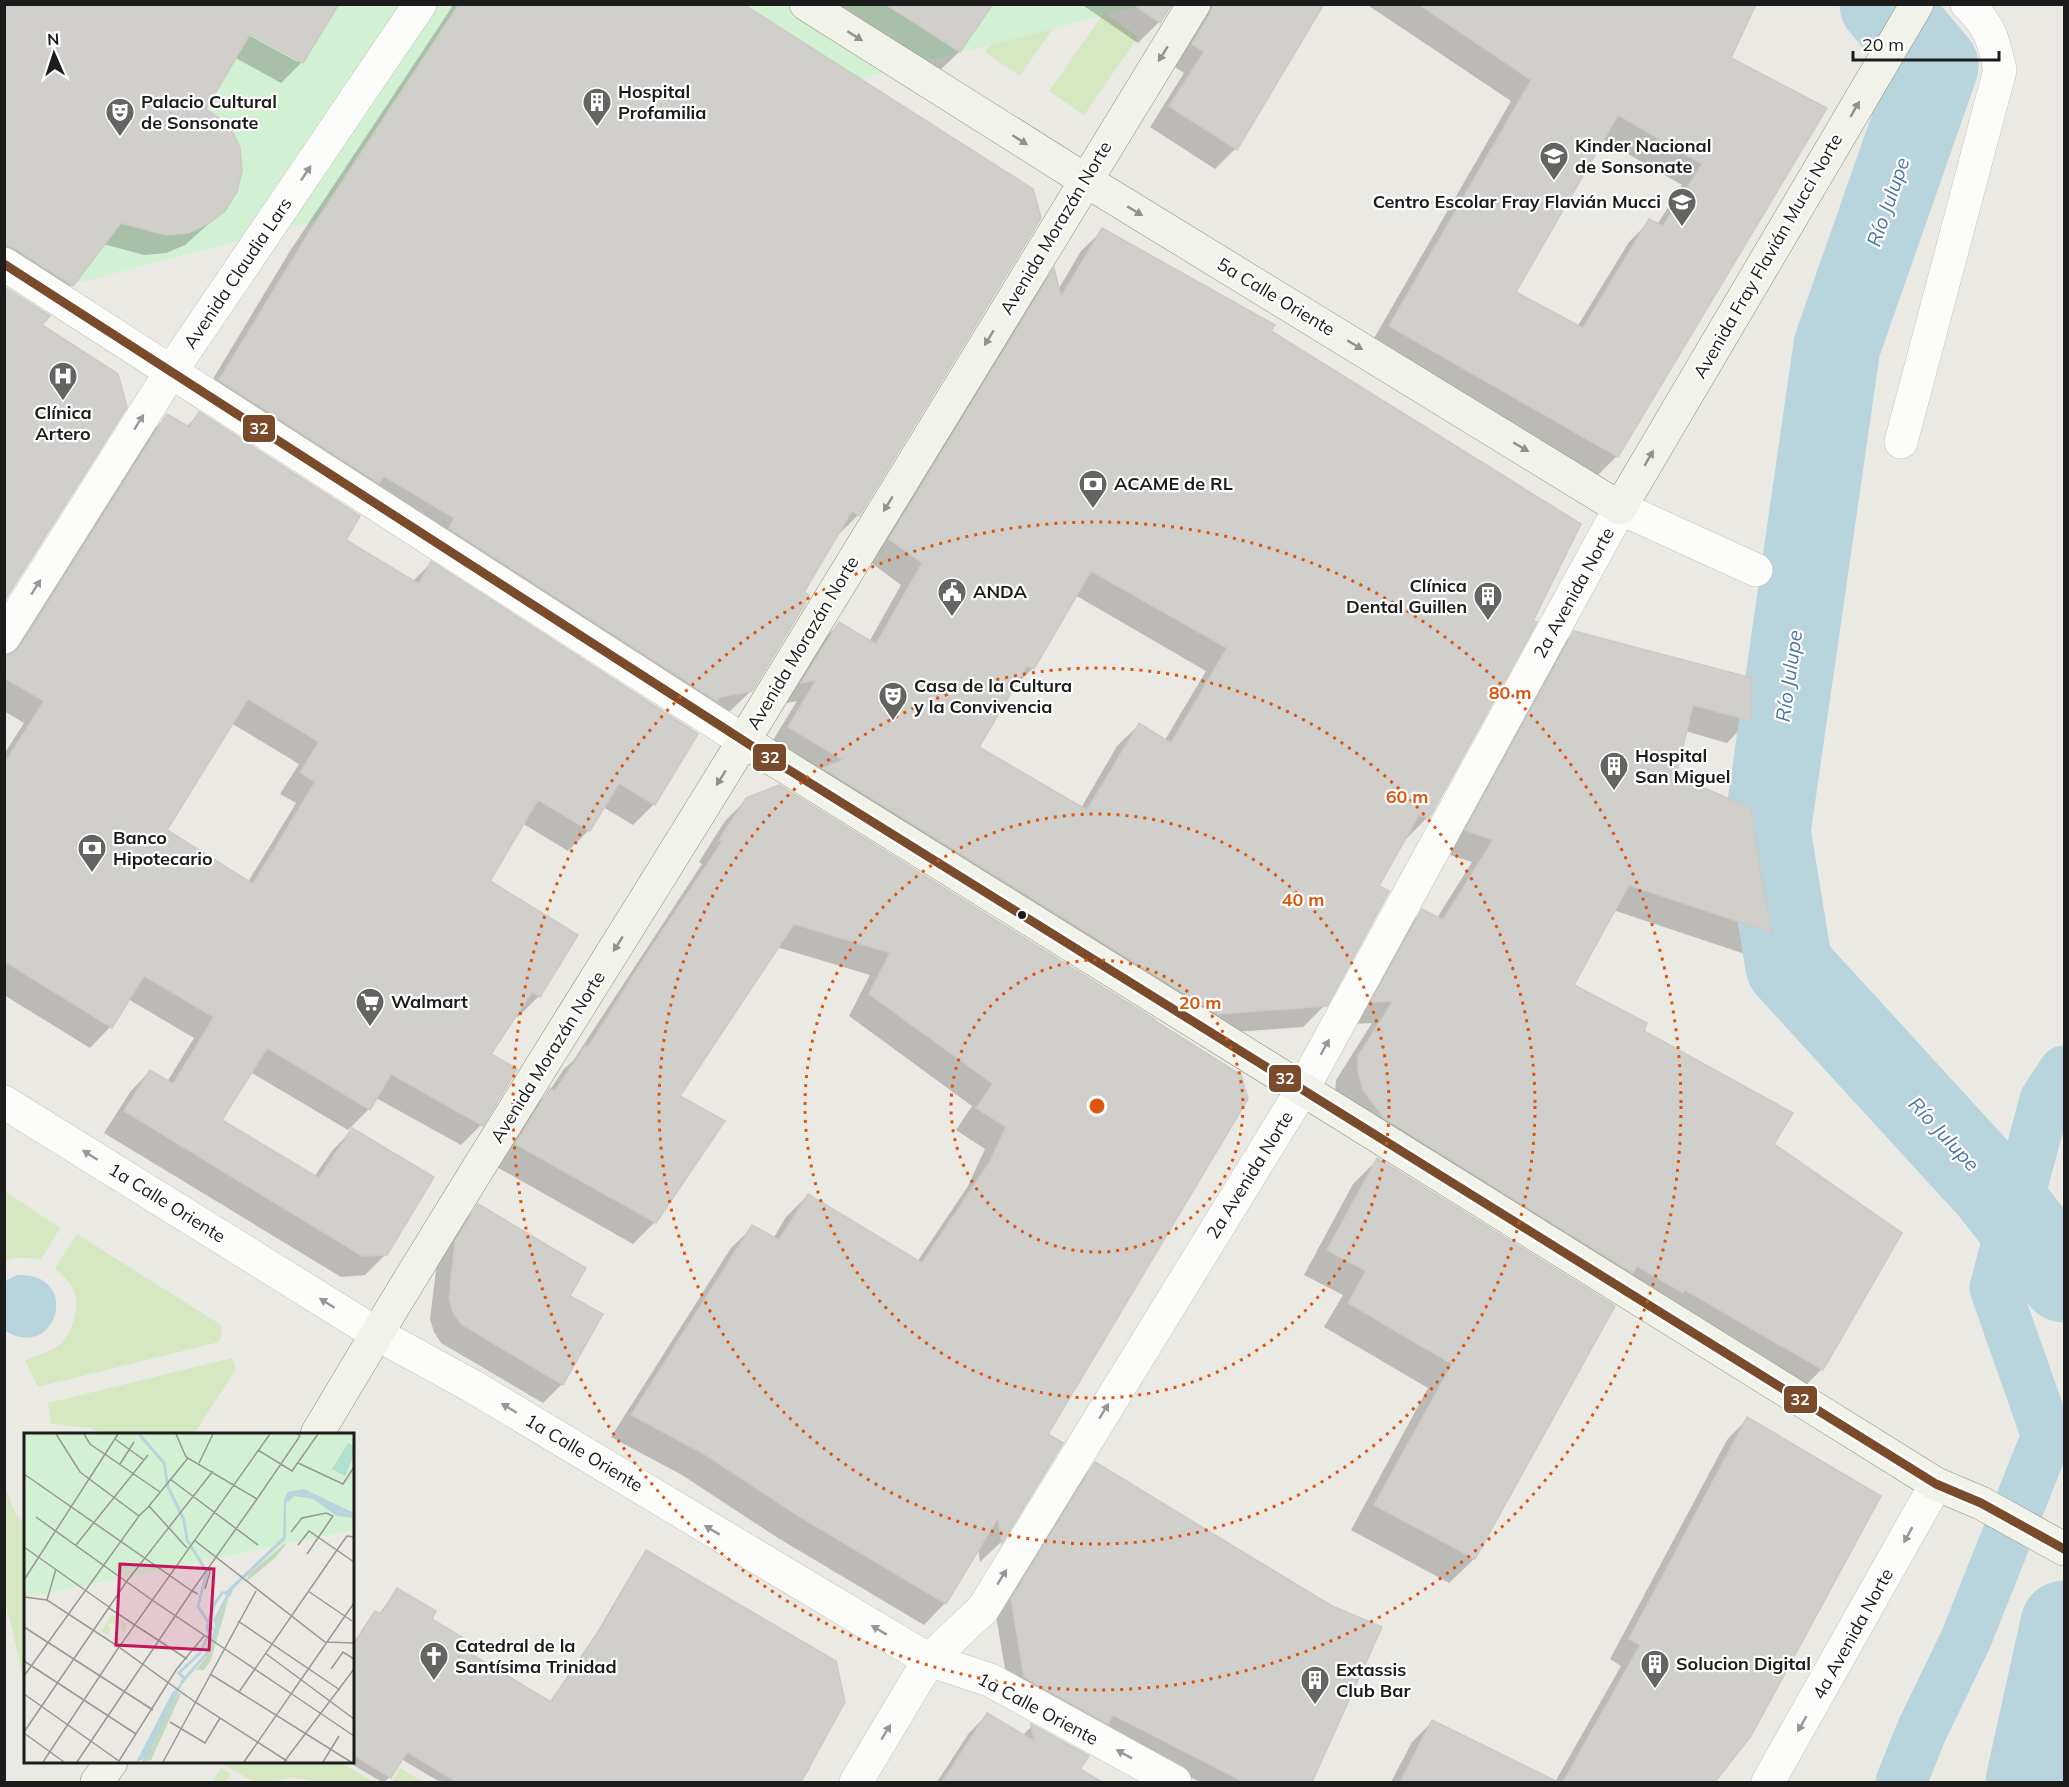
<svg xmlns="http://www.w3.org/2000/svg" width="2069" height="1787" viewBox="0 0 2069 1787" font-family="Mulish,sans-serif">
	<rect width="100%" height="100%" fill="#eae9e4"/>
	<g fill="#d5e8c2">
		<path d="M1018,5H1069L1020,76L985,52Z"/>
		<path d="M1104,13L1138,37L1084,115L1049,91Z"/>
		<path d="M5,1191L60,1228L41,1260C28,1257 17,1257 5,1261Z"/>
		<path d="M77,1234L221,1325L222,1333L219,1342L38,1387L25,1361C34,1355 45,1354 55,1348C71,1338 82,1308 73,1289C70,1282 61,1274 55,1268Z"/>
		<path d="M232,1358L236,1369L194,1434H100L92,1428L51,1424L48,1403Z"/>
		<path d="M5,1487L16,1515L25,1524V1685L5,1599Z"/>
		<path d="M224,1762H339L374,1782H318L292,1777L271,1782H254L223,1764Z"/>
		<path d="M221,1768L231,1774L225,1782H212Z"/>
		<path d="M400,1768L423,1782H392Z"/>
	</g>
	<path fill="#d2f1d3" d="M5,5H1144L5,302Z"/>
	<path fill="#b8d4dd" d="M17,1275C82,1272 58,1362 5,1331V1281Z"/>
	<g fill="#0003" fill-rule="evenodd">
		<path d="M4,4H337L302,62L281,83L234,57L204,109L224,210L185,245L166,253L144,255L103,244L72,285L51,306L4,276ZM244,29L298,58V62L243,32Z"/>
		<path d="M447,4H742L1039,218L858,515L837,536L836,535L802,592L751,691L729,712L699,717L199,402L290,251L452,7Z"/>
		<path d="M832,4H991L959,52L938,72Z"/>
		<path d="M1081,4H1322L1235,149L1215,169L1150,127L1184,73L1172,65L1182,8L1169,6L1159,22L1138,43Z"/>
		<path d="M1366,4H1755L1729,59L1825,109L1617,456L1596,477L1369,347L1511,101ZM1602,139L1682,185L1657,225L1650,221L1629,242L1577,327L1514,292Z"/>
		<path d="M1103,230L1269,331L1428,817L1406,839H1404L1377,886L1325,1005L1303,1027L1195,1035L767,750L797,701L782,704L817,645L839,624L869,642L901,585L869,561L1032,292L1053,271L1058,290L1081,251ZM1075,595L1206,671L1165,740L1139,725L1117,746L1081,808L977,748L1012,689L1033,668Z"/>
		<path d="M199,414L344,541L412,582L431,563L654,804L633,825L603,807L589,830L568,851L522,823L487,882L576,935L539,996L518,1017L515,1015L489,1055L481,1125L461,1145L376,1098L369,1109L348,1130L250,1072L219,1121L314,1177L332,1151L352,1130L386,1254L365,1275L341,1277L104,1133L130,1092L150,1071L167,1082L194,1038L128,999L110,1027L90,1048L4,995V754L24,723L4,711V657L8,656L147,437L167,416L186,427ZM231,723L299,764L280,794L296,803L248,882L165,831Z"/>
		<path d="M1574,633L1749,720L1727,743L1685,731L1674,777L1760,882L1771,932L1748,955L1613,910L1572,985L1642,1032L1772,1144L1822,1369L1799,1392L1335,1095L1336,1080L1372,1023L1350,1024L1400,933L1423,911L1437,918L1472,862L1444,853L1552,656Z"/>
		<path d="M747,799L1152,1019L1046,1435L1061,1443L1001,1542L980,1562L978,1548L945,1603L924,1625L778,1538L682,1475L611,1437L731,1248L753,1227L773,1239L786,1217L808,1195L917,1262L968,1186L985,1149L956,1130L972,1106L849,1016L870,975L777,947L678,1096L723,1122L655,1222L633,1244L495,1166L529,1112L550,1090L564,1069L573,1061L702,864L699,862L725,821Z"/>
		<path d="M1377,1160L1613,1306L1474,1559L1449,1583L1351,1530L1428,1388L1324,1327L1343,1295L1304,1275L1353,1184Z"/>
		<path d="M479,1206L568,1296L562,1384L543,1403L441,1343L434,1332L430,1319L437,1262L459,1225Z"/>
		<path d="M1747,1419L1749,1735L1714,1782H1555L1621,1666L1610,1659L1727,1440Z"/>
		<path d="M1095,1464L1331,1607L1380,1628L1310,1782H1200L1099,1731L1009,1692L996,1616L1080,1479Z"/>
		<path d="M646,1552L810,1768L801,1782H440L401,1759L390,1777L384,1782H382L348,1762H352V1645L369,1619L376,1612L379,1614L397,1590L466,1652L549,1703L596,1634L640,1559Z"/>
		<path d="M987,1715L1022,1736L1032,1726L1086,1756L1071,1782H937L969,1733Z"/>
		<path d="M1432,1722L1555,1782H1391L1412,1742Z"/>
	</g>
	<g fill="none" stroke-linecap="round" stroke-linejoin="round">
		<path stroke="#b8d4dd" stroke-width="51" d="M1901,1782L1922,1730L1966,1639L2047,1436L1995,1288L2045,1100L2064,1071"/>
		<g stroke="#b8d4dd" stroke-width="87">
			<path d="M1883,4L1935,66L1837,346L1767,831L1789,966L1993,1189L2064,1279"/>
			<path d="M2029,1782L2064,1624"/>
		</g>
	</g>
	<g fill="#d1cfcb" stroke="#cdcac5" stroke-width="1.5" fill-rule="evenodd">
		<path d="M4,4H339L303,63L250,34L206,109L230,126L240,148L242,171L237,192L225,211L208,224L188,233L166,235L121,223L73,286L14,248L4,245Z"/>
		<path d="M459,4H743L1033,189L1041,218L859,516L852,511L804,592L809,595L805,601L806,602L752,691L720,697L717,701L449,528L454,518L384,476L379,483L219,380L311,229Z"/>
		<path d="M885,4H993L960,52Z"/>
		<path d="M1133,4H1172L1160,23Z"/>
		<path d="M1213,4H1324L1237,150L1169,106L1204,52L1192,44L1210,14Z"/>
		<path d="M1418,4H1756L1731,58L1827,108L1618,457L1389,326L1531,80ZM1618,115L1702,164L1663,226L1649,219L1583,328L1516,292Z"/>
		<path d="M1102,228L1275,325L1271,331L1581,524L1533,621L1537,622L1429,818L1419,815L1379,886L1389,891L1327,1006L1218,1014L823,768L843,760L788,727L816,680L801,683L839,622L876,644L922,563L889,539L1054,268L1061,297ZM1091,571L1227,648L1171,743L1139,723L1087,810L979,747L1027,666L1034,669Z"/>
		<path d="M4,287L50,316L42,325L118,374L127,407L4,601Z"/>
		<path d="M199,412L360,516L346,540L419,584L431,561L698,734L655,805L619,783L590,831L538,800L490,881L578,935L540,997L532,992L491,1054L517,1069L483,1126L391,1074L370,1110L267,1048L222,1120L319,1178L352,1128L434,1177L387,1255L362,1256L124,1111L150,1070L173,1084L214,1017L144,976L112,1028L4,961V764L44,701L4,678V656L13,653L20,647L167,414L189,427ZM248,699L319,742L300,772L315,782L253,884L167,830Z"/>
		<path d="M1574,631L1752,678L1751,721L1693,705L1676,776L1751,808L1762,882L1772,933L1629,885L1574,985L1647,1023L1644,1031L1793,1113L1774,1144L1902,1233L1823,1370L1685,1290L1683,1293L1637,1266L1633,1273L1384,1118L1363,1090L1358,1072V1056L1393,1001L1371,1002L1422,909L1443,920L1493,840L1465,830Z"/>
		<path d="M779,785L1154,1019H1152L1241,1075L1248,1099L1048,1434L1063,1443L1002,1543L998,1518L946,1604L800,1517L704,1454L631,1415L752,1225L779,1240L808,1194L922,1263L989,1163L1006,1127L976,1108L993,1084L869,994L890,953L794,924L680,1096L725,1121L656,1223L515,1144L550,1088L555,1091L585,1046L588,1047L645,957L722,842L719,840L746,798Z"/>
		<path d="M1377,1158L1615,1306L1475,1559L1374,1505L1452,1364L1348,1303L1366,1271L1327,1250Z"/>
		<path d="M478,1204L586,1268L570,1296L603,1314L563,1385L461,1324L453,1312L449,1299L455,1241Z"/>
		<path d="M1747,1417L1881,1496L1751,1736L1715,1782H1563L1640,1645L1629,1639Z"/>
		<path d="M1095,1462L1332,1606L1382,1627L1312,1782H1244L1113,1715L1108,1724L1024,1677L1011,1599Z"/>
		<path d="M646,1550L836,1661L845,1702L801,1782H457L407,1752L391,1778L352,1754V1647L375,1611L381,1614L397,1588L436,1611L432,1619L473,1644L468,1652L551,1702L603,1625Z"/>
		<path d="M987,1713L1034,1741L1031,1724L1089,1756L1080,1769L1102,1782H942Z"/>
		<path d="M1432,1720L1558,1782H1400Z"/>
	</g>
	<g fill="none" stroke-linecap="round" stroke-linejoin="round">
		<g stroke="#c3c2c0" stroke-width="34">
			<g id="minor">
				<path d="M4,264L744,741"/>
				<path d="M1901,442L2000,70C1993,39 1991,27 1967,4"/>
				<path d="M4,637L172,370L420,4"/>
				<path d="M4,1102L377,1334L472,1386L929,1660L990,1680L1175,1782"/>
				<path d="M856,1782L929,1660L983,1609L1302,1090L1620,508L1756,570"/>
				<path d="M1768,1782L1936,1484"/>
			</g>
		</g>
		<g stroke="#90937d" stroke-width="34">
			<g id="secondary">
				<path d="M806,4L1085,180L1620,508L1917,4"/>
				<path d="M744,741L1936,1484L1981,1503L2064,1549"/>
				<path d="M317,1434C454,1202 600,975 741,745C893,499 1041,250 1194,4"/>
				<path d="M97,1782L111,1762"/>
			</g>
		</g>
		<use href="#minor" stroke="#fcfcfb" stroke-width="33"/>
		<use href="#secondary" stroke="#f1f2e9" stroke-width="33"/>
		<g stroke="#fff" stroke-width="14">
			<path id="bus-1" d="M4,264L789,770L1936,1484L1981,1503L2064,1549"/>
		</g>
		<use href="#bus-1" stroke="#7a4b2a" stroke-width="9"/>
	</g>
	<defs><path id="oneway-solid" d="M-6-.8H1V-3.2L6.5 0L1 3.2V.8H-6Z" transform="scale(1.5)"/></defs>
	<g fill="#91928d">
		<use href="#oneway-solid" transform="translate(855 36) rotate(32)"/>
		<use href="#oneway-solid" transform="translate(1163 54) rotate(122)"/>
		<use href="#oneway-solid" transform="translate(1855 109) rotate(-60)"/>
		<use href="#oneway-solid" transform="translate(1020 140) rotate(32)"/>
		<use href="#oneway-solid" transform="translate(1135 211) rotate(31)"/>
		<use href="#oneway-solid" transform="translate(989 338) rotate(121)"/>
		<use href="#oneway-solid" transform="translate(1355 345) rotate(31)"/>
		<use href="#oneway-solid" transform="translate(1521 447) rotate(31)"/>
		<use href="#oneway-solid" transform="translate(1649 458) rotate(-60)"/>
		<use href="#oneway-solid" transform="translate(888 504) rotate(121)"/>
		<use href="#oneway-solid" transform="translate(721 778) rotate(122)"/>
		<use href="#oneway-solid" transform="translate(618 944) rotate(122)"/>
	</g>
	<g fill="#979797">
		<use href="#oneway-solid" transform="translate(306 173) rotate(-56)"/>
		<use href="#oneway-solid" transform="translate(139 422) rotate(-58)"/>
		<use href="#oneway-solid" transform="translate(36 587) rotate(-58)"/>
		<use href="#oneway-solid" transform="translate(1325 1047) rotate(-61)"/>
		<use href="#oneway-solid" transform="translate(90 1155) rotate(-148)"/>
		<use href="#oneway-solid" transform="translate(327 1303) rotate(-148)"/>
		<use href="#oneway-solid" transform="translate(509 1408) rotate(-149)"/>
		<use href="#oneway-solid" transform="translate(1104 1411) rotate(-58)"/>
		<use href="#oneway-solid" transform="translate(712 1530) rotate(-149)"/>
		<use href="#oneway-solid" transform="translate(1908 1535) rotate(119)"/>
		<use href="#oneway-solid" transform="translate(1002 1577) rotate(-58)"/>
		<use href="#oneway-solid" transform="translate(879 1630) rotate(-149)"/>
		<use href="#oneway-solid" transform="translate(1802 1724) rotate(120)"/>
		<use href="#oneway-solid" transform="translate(886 1732) rotate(-59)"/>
		<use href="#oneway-solid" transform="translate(1124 1754) rotate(-151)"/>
	</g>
	<g fill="none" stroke="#de560d" stroke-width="3" stroke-dasharray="3 6">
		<circle cx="1097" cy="1106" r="146"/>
		<circle cx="1097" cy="1106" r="292"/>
		<circle cx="1097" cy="1106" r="438"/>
		<circle cx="1097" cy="1106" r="584"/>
	</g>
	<defs>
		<g id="building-pin" transform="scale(1.5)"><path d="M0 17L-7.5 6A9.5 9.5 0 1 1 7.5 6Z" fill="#646462" stroke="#fff"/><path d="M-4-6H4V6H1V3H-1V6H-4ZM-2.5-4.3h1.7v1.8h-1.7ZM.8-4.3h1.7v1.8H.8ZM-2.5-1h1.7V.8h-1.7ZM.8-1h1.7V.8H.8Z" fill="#fff"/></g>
		<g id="theatre-pin" transform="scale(1.5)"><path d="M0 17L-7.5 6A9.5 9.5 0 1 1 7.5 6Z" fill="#646462" stroke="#fff"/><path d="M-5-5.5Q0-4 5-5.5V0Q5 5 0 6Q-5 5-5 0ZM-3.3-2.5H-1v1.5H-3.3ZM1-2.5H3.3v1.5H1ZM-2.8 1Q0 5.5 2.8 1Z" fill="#fff"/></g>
		<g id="school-pin" transform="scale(1.5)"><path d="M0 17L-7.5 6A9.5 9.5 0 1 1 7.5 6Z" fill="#646462" stroke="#fff"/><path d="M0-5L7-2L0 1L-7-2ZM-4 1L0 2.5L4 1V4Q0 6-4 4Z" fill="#fff"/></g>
		<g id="hospital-pin" transform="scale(1.5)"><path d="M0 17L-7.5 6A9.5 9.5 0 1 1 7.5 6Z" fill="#646462" stroke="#fff"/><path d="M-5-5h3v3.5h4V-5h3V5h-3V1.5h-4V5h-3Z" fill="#fff"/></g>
		<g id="bank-pin" transform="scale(1.5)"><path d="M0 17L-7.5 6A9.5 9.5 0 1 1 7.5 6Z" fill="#646462" stroke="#fff"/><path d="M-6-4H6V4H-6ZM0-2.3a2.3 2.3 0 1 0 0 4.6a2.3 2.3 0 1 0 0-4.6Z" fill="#fff"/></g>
		<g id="civic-pin" transform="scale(1.5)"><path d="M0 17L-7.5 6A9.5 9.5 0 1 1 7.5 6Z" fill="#646462" stroke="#fff"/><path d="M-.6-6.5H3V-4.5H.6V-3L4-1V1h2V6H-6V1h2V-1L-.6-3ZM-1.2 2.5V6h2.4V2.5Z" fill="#fff"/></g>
		<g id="supermarket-pin" transform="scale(1.5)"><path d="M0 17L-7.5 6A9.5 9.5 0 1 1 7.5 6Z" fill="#646462" stroke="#fff"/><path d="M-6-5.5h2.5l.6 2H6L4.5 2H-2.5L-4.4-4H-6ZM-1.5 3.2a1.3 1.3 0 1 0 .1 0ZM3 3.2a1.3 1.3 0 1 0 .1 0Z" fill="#fff"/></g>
		<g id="church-pin" transform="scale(1.5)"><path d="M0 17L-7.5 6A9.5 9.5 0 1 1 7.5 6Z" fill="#646462" stroke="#fff"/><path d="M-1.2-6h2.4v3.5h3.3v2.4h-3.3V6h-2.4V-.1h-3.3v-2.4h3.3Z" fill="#fff"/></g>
	</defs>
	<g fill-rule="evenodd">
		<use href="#building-pin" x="597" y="102"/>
		<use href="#theatre-pin" x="120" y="112"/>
		<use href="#school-pin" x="1554" y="156"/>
		<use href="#school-pin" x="1682" y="202"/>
		<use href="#hospital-pin" x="63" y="376"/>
		<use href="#bank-pin" x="1093" y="484"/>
		<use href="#civic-pin" x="952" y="592"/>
		<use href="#building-pin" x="1488" y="596"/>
		<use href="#theatre-pin" x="893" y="696"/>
		<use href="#building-pin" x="1614" y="766"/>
		<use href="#bank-pin" x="92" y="848"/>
		<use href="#supermarket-pin" x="370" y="1002"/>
		<use href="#church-pin" x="434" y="1656"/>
		<use href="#building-pin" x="1655" y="1664"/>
		<use href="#building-pin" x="1315" y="1680"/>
	</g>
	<circle fill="#1c1c1c" stroke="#fff" stroke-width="2" cx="1022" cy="915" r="5"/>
	<g text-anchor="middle" stroke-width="4.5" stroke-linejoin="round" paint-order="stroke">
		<g font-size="18" font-weight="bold" fill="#1c1c1c" stroke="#fff" text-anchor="start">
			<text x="618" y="98">Hospital<tspan x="618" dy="21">Profamilia</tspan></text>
			<text x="141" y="108">Palacio Cultural<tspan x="141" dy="21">de Sonsonate</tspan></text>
			<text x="1575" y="152">Kinder Nacional<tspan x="1575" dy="21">de Sonsonate</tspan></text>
			<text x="1661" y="208" text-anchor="end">Centro Escolar Fray Flavián Mucci</text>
			<text x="63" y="419" text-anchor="middle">Clínica<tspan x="63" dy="21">Artero</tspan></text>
			<text x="1114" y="490">ACAME de RL</text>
			<text x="1467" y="592" text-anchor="end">Clínica<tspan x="1467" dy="21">Dental Guillen</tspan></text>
			<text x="973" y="598">ANDA</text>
			<text x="914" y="692">Casa de la Cultura<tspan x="914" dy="21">y la Convivencia</tspan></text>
			<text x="1635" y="762">Hospital<tspan x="1635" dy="21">San Miguel</tspan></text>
			<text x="113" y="844">Banco<tspan x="113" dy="21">Hipotecario</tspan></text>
			<text x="391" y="1008">Walmart</text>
			<text x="455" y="1652">Catedral de la<tspan x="455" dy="21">Santísima Trinidad</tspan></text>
			<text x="1676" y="1670">Solucion Digital</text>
			<text x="1336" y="1676">Extassis<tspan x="1336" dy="21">Club Bar</tspan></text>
		</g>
		<g font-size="18" fill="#1c1c1c" stroke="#fff">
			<text transform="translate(1056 228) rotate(-59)" y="6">Avenida Morazán Norte</text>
			<text transform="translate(1768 256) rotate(-60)" y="6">Avenida Fray Flavián Mucci Norte</text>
			<text transform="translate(238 273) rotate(-56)" y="6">Avenida Claudia Lars</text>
			<text transform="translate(1276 297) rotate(31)" y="6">5a Calle Oriente</text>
			<text transform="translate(1574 593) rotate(-61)" y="6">2a Avenida Norte</text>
			<text transform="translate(803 643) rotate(-59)" y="6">Avenida Morazán Norte</text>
			<text transform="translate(548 1057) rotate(-58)" y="6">Avenida Morazán Norte</text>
			<text transform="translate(1250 1175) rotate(-58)" y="6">2a Avenida Norte</text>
			<text transform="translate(167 1203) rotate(32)" y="6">1a Calle Oriente</text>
			<text transform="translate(584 1453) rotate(31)" y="6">1a Calle Oriente</text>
			<text transform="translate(1853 1634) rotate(-61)" y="6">4a Avenida Norte</text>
			<text transform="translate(1038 1709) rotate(28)" y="6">1a Calle Oriente</text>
		</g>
		<g font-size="20" font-style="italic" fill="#4b75a9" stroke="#fff">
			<text transform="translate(1888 202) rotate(-71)" y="7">Río Julupe</text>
			<text transform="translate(1789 676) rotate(-82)" y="7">Río Julupe</text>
			<text transform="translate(1944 1134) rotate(47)" y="7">Río Julupe</text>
		</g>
	</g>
	<g transform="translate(24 1433)">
		<rect width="330" height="330" fill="#eae9e4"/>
		<path d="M88,181L103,192L99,200L96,188L90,191L88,184L89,191L83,190L87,196L83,202L77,198Z" fill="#d5e8c2"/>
		<path d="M267,105L251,125L222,149L225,141ZM205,164L187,227L180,237H172L183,223L193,186ZM154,260L157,261L127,327L118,329Z" fill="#c4d9ba"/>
		<path d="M0,1H330V97L0,165Z" fill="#d2f1d3"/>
		<path d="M324,10L330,13V22L321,43L308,36Z" fill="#b0e1ce"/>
		<path d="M280,56L330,80V85L313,83L289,66L270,63L262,71V106L210,155L206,164L200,160L259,104L260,66L264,59ZM160,247L122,325L112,329L148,260Z" fill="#b8d4dd"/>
		<path fill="none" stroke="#b8d4dd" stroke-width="3" d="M115,1L140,30L144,54L160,87L163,107L183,139L174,173L189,197M161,246L155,240L176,220L185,201L183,194L191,170L198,160H205M157,250L183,220L193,194L191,187L205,160"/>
		<path fill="none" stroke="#989794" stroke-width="1.5" d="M32,1L56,39L115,83L125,73L163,115M60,1L66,11L136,59M152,1L162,24L233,66M246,1L95,214L171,269L263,328M91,6L120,27M234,17L268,38L294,1M175,30L189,1M274,30L319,51L330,34M96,31L110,9M0,41L168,158L233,66L276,3L273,1M146,46L234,112M125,73L164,25M12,84L128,167M267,99L278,85L302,80L309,83L283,121M170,107L301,209L330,210M52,112L124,22M274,112L285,98L330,129M0,114L85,174M0,147L94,1M181,156L186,139L183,135M284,158L328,188M0,164L23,167L95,214L19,329M23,167L32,136M128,167L296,280M85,175L163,226M214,188L316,257M0,194L129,277M241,220L330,286M0,228L112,301M307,236L319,219L330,226M186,241L327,329M0,243L115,83M215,259L313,117L323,103L330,104M0,261L95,328L152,237L180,203M296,280L330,303M146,289L181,310L196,285M0,299L103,148L189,38M0,300L40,329M53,329L168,158L174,161M139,329L232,158M220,329L330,170M260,329L330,236M299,329L315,303"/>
		<path fill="#c2185b" fill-opacity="0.15" stroke="#c2185b" stroke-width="3" d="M96,131L190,136L185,217L92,212Z"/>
		<rect width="330" height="330" fill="none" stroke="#1c1c1c" stroke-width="3"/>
	</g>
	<circle cx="1097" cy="1106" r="9" fill="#de560d" stroke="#fff" stroke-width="3"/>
	<g font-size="18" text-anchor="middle" font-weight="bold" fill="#de560d" stroke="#fff" stroke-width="4.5" stroke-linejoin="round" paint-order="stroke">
		<text x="1510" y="699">80 m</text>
		<text x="1407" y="803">60 m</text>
		<text x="1303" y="906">40 m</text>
		<text x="1200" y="1009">20 m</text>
	</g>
	<g stroke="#fff" stroke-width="2">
		<rect x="242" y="414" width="34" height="29" rx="6" fill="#7a4b2a"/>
		<rect x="752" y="743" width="35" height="29" rx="6" fill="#7a4b2a"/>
		<rect x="1268" y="1064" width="34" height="29" rx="6" fill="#7a4b2a"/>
		<rect x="1783" y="1385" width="35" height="29" rx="6" fill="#7a4b2a"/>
	</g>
	<g font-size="16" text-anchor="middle" font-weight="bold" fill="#fff">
		<text x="259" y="434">32</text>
		<text x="770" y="763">32</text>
		<text x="1285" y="1084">32</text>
		<text x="1800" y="1405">32</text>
	</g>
	<rect width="2069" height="1787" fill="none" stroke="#1c1c1c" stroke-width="12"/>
	<g transform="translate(54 54) rotate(357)" stroke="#ffffff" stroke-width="4.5" paint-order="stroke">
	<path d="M0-4.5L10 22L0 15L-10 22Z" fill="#1c1c1c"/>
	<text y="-9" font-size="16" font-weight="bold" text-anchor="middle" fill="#1c1c1c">N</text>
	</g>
	<path d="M1853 51v9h146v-9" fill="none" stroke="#1c1c1c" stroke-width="3"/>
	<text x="1862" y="51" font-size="18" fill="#1c1c1c" stroke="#ffffff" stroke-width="4.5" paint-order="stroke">20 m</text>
</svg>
